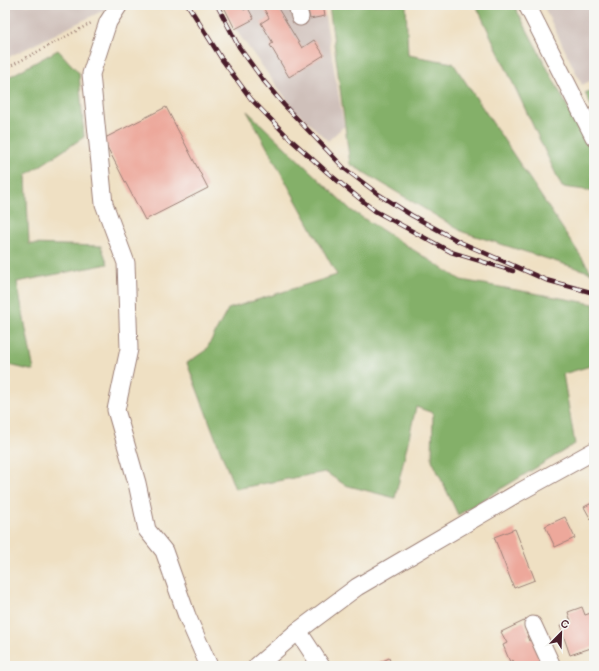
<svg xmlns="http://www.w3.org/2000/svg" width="599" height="671" viewBox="0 0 599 671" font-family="'Balsamiq Sans',sans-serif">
	<rect width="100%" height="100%" fill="#f6f6f2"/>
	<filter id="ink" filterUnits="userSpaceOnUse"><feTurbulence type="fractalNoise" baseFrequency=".025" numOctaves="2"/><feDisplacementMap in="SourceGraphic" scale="8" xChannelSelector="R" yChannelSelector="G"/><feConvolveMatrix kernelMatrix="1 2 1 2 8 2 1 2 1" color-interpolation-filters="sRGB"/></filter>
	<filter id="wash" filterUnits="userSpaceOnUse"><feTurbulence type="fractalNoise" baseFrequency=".012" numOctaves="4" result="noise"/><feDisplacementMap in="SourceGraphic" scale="16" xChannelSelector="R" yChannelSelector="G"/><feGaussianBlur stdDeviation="0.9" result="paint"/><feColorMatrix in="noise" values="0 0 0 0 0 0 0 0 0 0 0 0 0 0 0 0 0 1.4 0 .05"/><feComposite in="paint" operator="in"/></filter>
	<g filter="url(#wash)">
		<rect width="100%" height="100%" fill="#efe0c3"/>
		<g fill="#cfc0ba">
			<path d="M5,5H106L108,8L5,59Z"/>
			<path d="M223,5H323L344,126L328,141L293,108L235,29Z"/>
			<path d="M543,5H594V79L582,85Z"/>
		</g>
		<g fill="#84b069" stroke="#67684a">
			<path d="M329,5H406L408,55L453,63L592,273L463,232L350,164Z"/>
			<path d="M476,5H514L594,157V191L562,187Z"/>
			<path d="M58,50L79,73L84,137L26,175L29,244L101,246L108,264L17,282L34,371L5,364V79Z"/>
			<path d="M594,89V112L585,93Z"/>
			<path d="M247,111L352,211L461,280L594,304V365L563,374L575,444L458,515L432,460L433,413L416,407L395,498L345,485L325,472L235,489L187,363L206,350L228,309L337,275Z"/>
		</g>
		<g id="blocks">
			<g fill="#eda89b">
				<path d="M223,5H242L244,10L248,8L254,19L235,29Z"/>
				<path d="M270,5H276L302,48L314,40L324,55L289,77L270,45L273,43L261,23L269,18L264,9Z"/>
				<path d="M307,5H323L325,16L310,19Z"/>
				<path d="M166,107L208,188L145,220L103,139Z"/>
				<path d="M594,502V525L584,507Z"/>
				<path d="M565,517L575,538L555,547L545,526Z"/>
				<path d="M515,529L535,580L514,588L494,537Z"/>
				<path d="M582,607L585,615L594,612V647L570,655L560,626L571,622L568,612Z"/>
				<path d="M524,621L530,635L527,636L529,641L534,638L547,666H516L513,660L510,662L503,645L507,643L501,632Z"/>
				<path d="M389,658L392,666H373Z"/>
			</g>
		</g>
	</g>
	<g filter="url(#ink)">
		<use href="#blocks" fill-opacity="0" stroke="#9c8077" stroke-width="1"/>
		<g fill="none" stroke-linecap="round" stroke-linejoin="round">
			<g stroke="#9c8077" stroke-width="19">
				<g id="minor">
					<path d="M119,5L108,22L91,74L104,204L126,263L129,349L116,410L137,483L147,530L164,551L187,616L209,666"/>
					<path d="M297,5L300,17"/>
					<path d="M527,5L594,137"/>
					<path d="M533,625L552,666"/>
					<path d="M298,631L321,666"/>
					<path d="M257,666L298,631L357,587L516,494L594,451"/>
				</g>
			</g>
			<path stroke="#9c8077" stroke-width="2.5" stroke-dasharray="1 3" stroke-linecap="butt" d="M5,69L93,22"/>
			<use href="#minor" stroke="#fff" stroke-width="17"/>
			<g stroke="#4a1f2b" stroke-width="4.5">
				<g id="rail">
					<path d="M188,5L223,61L251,99L290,139L328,173L375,211L451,252L513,271"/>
					<path d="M217,5L239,47L263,80L284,105L345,169L378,194L411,215L460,242L546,280L594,293"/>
				</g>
			</g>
			<use href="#rail" stroke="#f6f6f2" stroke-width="3" stroke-dasharray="9" stroke-linecap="butt"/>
		</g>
	</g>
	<rect width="599" height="671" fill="none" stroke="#f6f6f2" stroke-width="20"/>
	<g transform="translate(561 633) rotate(23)" stroke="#f6f6f2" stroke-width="3" paint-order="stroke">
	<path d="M0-3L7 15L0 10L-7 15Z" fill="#4a1f2b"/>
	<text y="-6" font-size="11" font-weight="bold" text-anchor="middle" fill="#4a1f2b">С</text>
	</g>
</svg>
